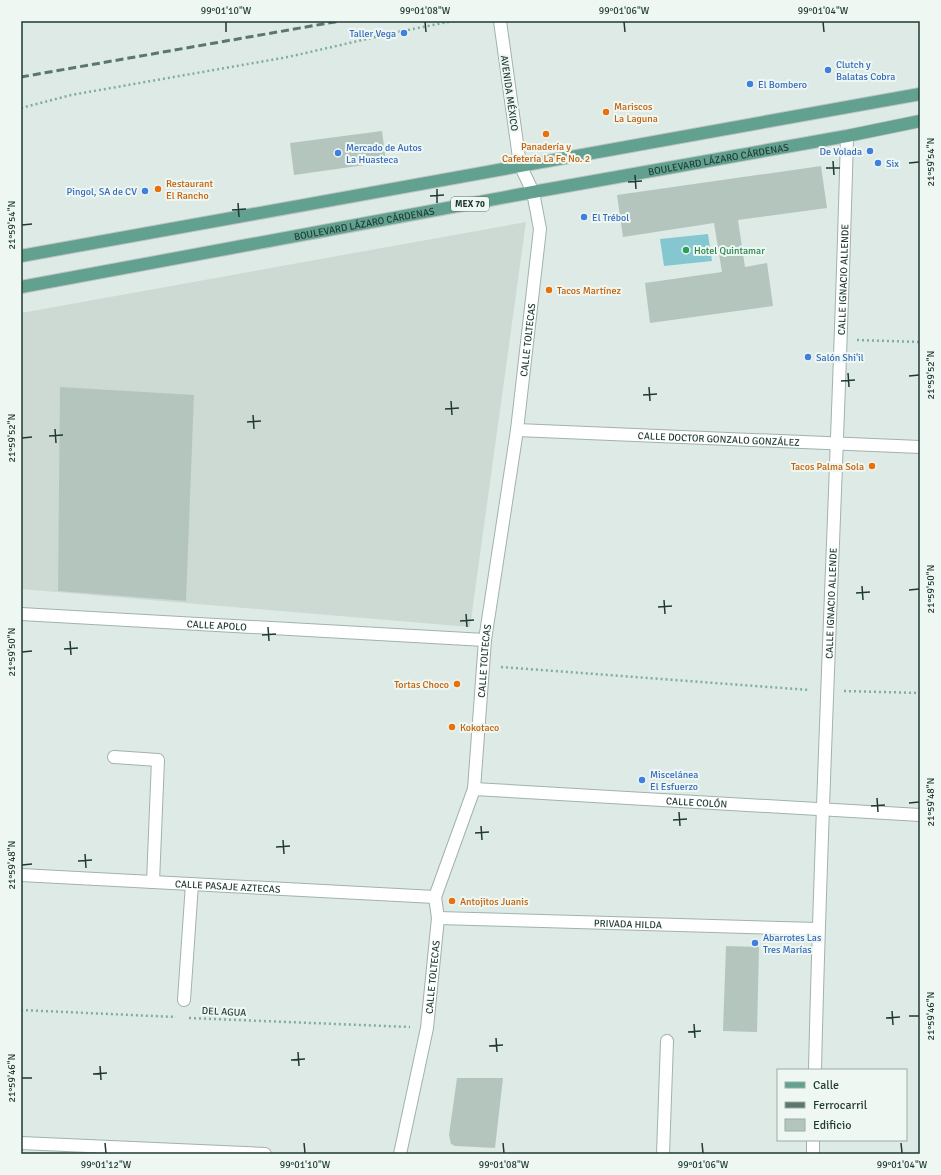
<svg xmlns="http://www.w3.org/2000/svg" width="941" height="1175" viewBox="0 0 941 1175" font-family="Signika,sans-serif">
	<rect width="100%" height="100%" fill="#deeae5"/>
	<path fill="#cddad4" d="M526,222L470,627L21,589V313Z"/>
	<path fill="#85c7d1" d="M708,234L712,261L664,266L660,239Z"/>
	<g fill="#b4c5be">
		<path d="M382,131L386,162L294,175L290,143Z"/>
		<path d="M821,166L827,208L738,220L745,267L767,263L773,306L650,323L645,283L722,272L714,223L623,237L617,195Z"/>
		<path d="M60,387L194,395L186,601L58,591Z"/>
		<path d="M726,946L759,947L757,1032L723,1031Z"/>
		<path d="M457,1078H503L495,1148L455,1146L451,1144L449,1135Z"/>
	</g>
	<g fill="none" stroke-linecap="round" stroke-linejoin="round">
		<g stroke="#a1b2ac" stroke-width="14">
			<g id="minor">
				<path id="s1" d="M517,430L920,447"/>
				<path id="s2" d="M21,614L485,640"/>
				<path d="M114,757L158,760L153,882"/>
				<path id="s3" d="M474,789L920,815"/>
				<path id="s4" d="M21,875L435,897"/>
				<path id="s5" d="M438,918L818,929"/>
				<path d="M184,1000L192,884"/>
				<path id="s6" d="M815,1070C822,759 839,448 847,136"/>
				<path d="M21,1143L265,1154"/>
				<path id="s7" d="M400,1154L427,1028L438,918L435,897L474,789L485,640L517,430L540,229L533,192L520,165L500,21"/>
				<path d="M663,1154L667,1041"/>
				<path d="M813,1154V1140"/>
			</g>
		</g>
		<g stroke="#bcc4c2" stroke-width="14">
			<g id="major">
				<path d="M21,256L920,94"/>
				<path id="s8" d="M21,287L533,192L847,136L920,121"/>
			</g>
		</g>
		<g stroke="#7eaf9e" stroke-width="2.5" stroke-dasharray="2 3" stroke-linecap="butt">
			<path d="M21,108L71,95L288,57L393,33L453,21"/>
			<path d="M857,340L920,342"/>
			<path d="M501,667L809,690"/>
			<path d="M844,691L920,693"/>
			<path d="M21,1010L176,1017"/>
			<path d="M189,1018L410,1027"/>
		</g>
		<use href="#minor" stroke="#fff" stroke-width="12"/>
		<use href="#major" stroke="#62a18f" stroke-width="12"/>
		<path stroke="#5a766e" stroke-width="3" stroke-dasharray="8 4" stroke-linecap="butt" d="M21,77L340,21"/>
	</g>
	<path fill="none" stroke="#1f3a33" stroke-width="1.5" d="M226,22V32M425,22L426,32M624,22L625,32M823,22L824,32M833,161L834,175M909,163L919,162M826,168H840M635,175L636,189M628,182L642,181M437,189V203M430,196L444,195M238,203L239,217M232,210L246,209M22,225L32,224M848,373L849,387M909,376L919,375M841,381L855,380M649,387L650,401M643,395L657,394M451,401L452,415M445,409L459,408M253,415L254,429M247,422L261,421M55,429L56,443M49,436L63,435M22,438L32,437M862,586L863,600M909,590L919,589M856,593L870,592M664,600L665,614M658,607L672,606M466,614L467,627M460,621L474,620M268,627L269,641M262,635L276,634M70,641L71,655M64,649L78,648M22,652L32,651M877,798L878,812M909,803L919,802M871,806L885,805M679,812L680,826M673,820L687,819M481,826L482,840M475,833L489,832M283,840L284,854M276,847L290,846M85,854L86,868M78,861L92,860M22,865L32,864M892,1011L893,1025M909,1016H919M886,1018L900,1017M694,1024L695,1038M688,1032L701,1031M496,1038L497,1052M489,1046L503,1045M298,1052L299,1066M291,1060L305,1059M100,1066L101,1080M93,1074L107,1073M22,1078H32M105,1143L106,1153M304,1143L305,1153M503,1143L504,1153M702,1143L703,1153M901,1143L902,1153"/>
	<g fill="#3f7fe0" stroke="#eff7f3" stroke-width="1.5">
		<circle cx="404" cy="33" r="4"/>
		<circle cx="828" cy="70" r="4"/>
		<circle cx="750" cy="84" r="4"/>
		<circle cx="870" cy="151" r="4"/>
		<circle cx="338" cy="153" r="4"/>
		<circle cx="878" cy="163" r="4"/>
		<circle cx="145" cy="191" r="4"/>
		<circle cx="584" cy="217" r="4"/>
		<circle cx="808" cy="357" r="4"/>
		<circle cx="642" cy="780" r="4"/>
		<circle cx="755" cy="943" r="4"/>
	</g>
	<g fill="#e8710a" stroke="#eff7f3" stroke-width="1.5">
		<circle cx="606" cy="112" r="4"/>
		<circle cx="546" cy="134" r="4"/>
		<circle cx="158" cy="189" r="4"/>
		<circle cx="549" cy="290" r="4"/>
		<circle cx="872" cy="466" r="4"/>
		<circle cx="457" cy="684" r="4"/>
		<circle cx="452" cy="727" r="4"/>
		<circle cx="452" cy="901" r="4"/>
	</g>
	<circle fill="#2e9e5b" stroke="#eff7f3" stroke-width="1.5" cx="686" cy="250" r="4"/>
	<g text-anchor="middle" stroke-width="4" stroke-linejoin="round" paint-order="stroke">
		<rect fill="#eff7f3" stroke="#5d736d" stroke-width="1" x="451" y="197" width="38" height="14" rx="3"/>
		<g font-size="9" font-weight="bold" fill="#1f3a33">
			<text x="470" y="207">MEX 70</text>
		</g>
		<g font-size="10" fill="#366cbe" stroke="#eff7f3" text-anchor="start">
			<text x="396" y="37" text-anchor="end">Taller Vega</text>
			<text x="836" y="68">Clutch y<tspan x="836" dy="12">Balatas Cobra</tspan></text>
			<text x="758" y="88">El Bombero</text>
			<text x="346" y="151">Mercado de Autos<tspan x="346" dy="12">La Huasteca</tspan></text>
			<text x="862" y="155" text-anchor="end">De Volada</text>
			<text x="886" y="167">Six</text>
			<text x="137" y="195" text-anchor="end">Pingol, SA de CV</text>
			<text x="592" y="221">El Trébol</text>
			<text x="816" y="361">Salón Shi'il</text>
			<text x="650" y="778">Miscelánea<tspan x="650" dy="12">El Esfuerzo</tspan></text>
			<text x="763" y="941">Abarrotes Las<tspan x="763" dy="12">Tres Marías</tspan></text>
		</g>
		<g font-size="10" fill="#1f3a33" stroke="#eff7f3">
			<text transform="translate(510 93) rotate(82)" y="4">AVENIDA MÉXICO</text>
			<text dy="4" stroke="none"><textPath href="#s8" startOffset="709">BOULEVARD LÁZARO CÁRDENAS</textPath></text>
			<text dy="4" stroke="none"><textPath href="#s8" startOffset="349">BOULEVARD LÁZARO CÁRDENAS</textPath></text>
			<text dy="4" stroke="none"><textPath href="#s6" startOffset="791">CALLE IGNACIO ALLENDE</textPath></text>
			<text dy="4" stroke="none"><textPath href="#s7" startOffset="828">CALLE TOLTECAS</textPath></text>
			<text dy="4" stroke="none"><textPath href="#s1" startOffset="202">CALLE DOCTOR GONZALO GONZÁLEZ</textPath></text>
			<text dy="4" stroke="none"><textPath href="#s6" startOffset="467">CALLE IGNACIO ALLENDE</textPath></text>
			<text dy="4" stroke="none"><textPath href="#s2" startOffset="196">CALLE APOLO</textPath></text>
			<text dy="4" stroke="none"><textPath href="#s7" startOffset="504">CALLE TOLTECAS</textPath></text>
			<text dy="4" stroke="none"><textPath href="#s3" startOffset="223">CALLE COLÓN</textPath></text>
			<text dy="4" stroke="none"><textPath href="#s4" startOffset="207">CALLE PASAJE AZTECAS</textPath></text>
			<text dy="4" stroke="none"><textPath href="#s5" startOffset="190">PRIVADA HILDA</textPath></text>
			<text dy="4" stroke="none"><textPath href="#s7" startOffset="180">CALLE TOLTECAS</textPath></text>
			<text transform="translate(224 1011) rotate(3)" y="4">DEL AGUA</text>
		</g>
		<g font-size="10" fill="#c56008" stroke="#eff7f3" text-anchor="start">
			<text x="614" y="110">Mariscos<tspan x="614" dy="12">La Laguna</tspan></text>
			<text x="546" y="150" text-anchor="middle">Panadería y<tspan x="546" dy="12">Cafetería La Fe No. 2</tspan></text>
			<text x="166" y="187">Restaurant<tspan x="166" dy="12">El Rancho</tspan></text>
			<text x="557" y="294">Tacos Martínez</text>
			<text x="864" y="470" text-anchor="end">Tacos Palma Sola</text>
			<text x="449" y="688" text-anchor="end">Tortas Choco</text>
			<text x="460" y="731">Kokotaco</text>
			<text x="460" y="905">Antojitos Juanis</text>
		</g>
		<g font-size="10" fill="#27864d" stroke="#eff7f3" text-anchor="start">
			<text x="694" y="254">Hotel Quintamar</text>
		</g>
	</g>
	<rect width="941" height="1175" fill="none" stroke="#eff7f3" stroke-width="44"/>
	<rect x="777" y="1069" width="130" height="72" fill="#eff7f3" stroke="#9caba6"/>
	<rect x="785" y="1082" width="20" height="6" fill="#62a18f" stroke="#9caba6"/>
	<text x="813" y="1089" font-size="12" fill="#1f3a33">Calle</text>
	<rect x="785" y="1102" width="20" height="6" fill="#5a766e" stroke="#9caba6"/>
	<text x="813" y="1109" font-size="12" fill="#1f3a33">Ferrocarril</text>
	<rect x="785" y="1119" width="20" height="12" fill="#b4c5be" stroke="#9caba6"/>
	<text x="813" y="1129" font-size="12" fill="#1f3a33">Edificio</text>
	<rect x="22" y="22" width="897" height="1131" fill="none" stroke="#1f3a33" stroke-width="1.5"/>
	<g font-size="10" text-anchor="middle" fill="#1f3a33">
		<text x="226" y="14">99°01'10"W</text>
		<text x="425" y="14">99°01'08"W</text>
		<text x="624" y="14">99°01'06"W</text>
		<text x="823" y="14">99°01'04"W</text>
		<text transform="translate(930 162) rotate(-90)" y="4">21°59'54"N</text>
		<text transform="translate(11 225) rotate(-90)" y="4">21°59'54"N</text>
		<text transform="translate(930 375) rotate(-90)" y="4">21°59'52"N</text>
		<text transform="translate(11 438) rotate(-90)" y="4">21°59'52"N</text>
		<text transform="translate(930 589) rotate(-90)" y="4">21°59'50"N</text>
		<text transform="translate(11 652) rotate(-90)" y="4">21°59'50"N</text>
		<text transform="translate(930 802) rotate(-90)" y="4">21°59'48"N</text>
		<text transform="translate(11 865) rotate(-90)" y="4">21°59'48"N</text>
		<text transform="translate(930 1016) rotate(-90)" y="4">21°59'46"N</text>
		<text transform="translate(11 1078) rotate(-90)" y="4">21°59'46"N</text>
		<text x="106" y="1168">99°01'12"W</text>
		<text x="305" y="1168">99°01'10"W</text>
		<text x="504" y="1168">99°01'08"W</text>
		<text x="703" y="1168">99°01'06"W</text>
		<text x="902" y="1168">99°01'04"W</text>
	</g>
</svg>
